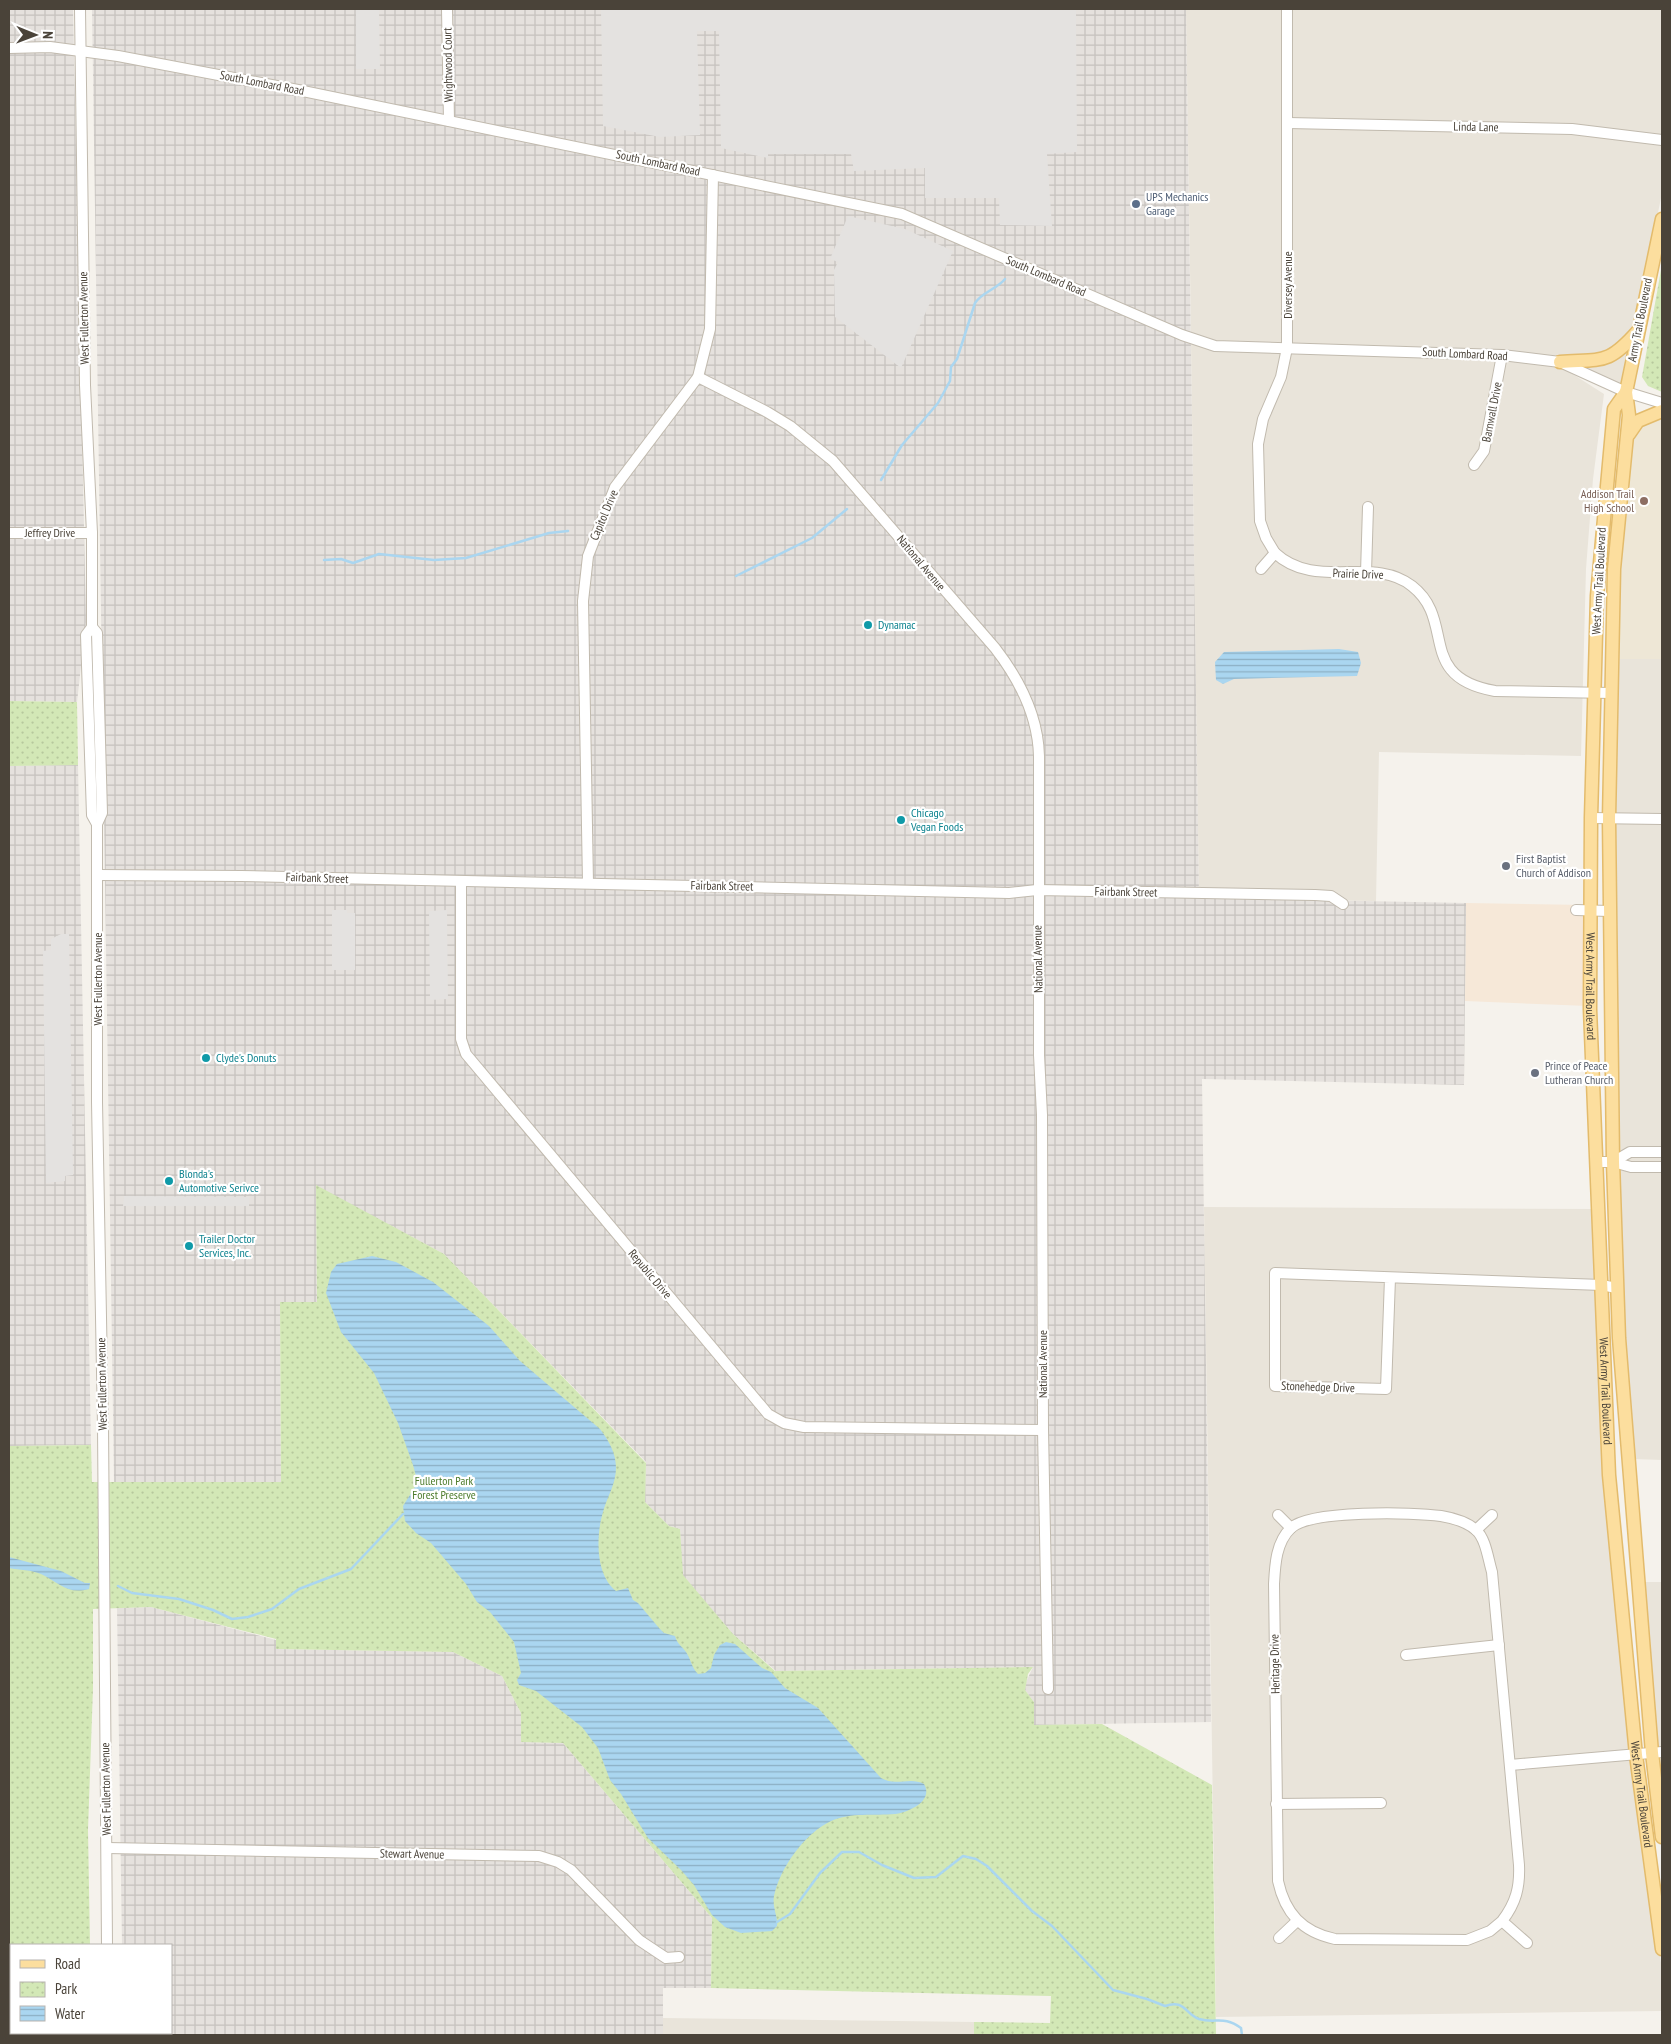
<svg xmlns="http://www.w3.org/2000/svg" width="1671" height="2044" viewBox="0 0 1671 2044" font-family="'PT Sans Narrow',sans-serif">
	<defs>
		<pattern id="industrial-grid" width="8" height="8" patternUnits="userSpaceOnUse" patternTransform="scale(1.25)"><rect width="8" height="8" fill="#e5e1dd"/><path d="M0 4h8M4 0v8" fill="none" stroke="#c6c2be"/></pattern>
		<pattern id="park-dots" width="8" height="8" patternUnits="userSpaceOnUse" patternTransform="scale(1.25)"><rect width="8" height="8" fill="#d3e8b6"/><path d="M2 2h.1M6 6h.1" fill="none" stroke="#b7c89d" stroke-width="1.8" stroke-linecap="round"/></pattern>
		<pattern id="water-rules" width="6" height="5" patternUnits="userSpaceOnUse" patternTransform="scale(1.25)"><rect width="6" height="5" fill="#aad6f0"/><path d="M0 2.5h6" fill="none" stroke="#8cafc3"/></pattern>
	</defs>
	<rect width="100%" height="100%" fill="#f5f2ec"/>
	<g fill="#e9e4da">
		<path d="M1186,9H1662V193L1623,385L1563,358L1498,349L1214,341L1191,334Z"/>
		<path d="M1191,342L1505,359L1560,366L1604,394L1593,479L1586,569L1581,756L1379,752L1376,901L1199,898Z"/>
		<path d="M1617,659H1662V1460L1633,1459L1621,1288L1611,822Z"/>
		<path d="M1204,1207L1596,1209L1598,1289L1650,1893L1662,1969V2011L1216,2017Z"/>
		<path d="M1645,1582H1662V1793L1658,1748Z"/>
		<path d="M663,2018L974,2022V2035H663Z"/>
	</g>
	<path fill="#f6e8d8" d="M1466,903L1588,905V1006L1465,1001Z"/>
	<g fill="url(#industrial-grid)">
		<path d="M9,9H73L86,622L77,702L9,701Z"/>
		<path d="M92,9H1186L1199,898L1466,903L1464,1085L1202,1079L1211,1722L1034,1725V1702L1025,1690L1026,1682L1033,1667L776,1671L733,1634L682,1575L680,1529L669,1526L645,1502L646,1462L444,1254L316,1186L317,1302L280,1303L281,1482H114Z"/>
		<path d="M78,765L91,1445L9,1446V766Z"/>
		<path d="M151,1607L276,1640L277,1649L453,1652L502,1676L521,1713V1742L563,1743L712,1918L711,1988H663V2035H123V2033H171V1945H122L117,1608Z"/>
		<path d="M9,1999H11V2033H90V2035H9Z"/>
	</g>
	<path fill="#eee7d6" d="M1662,417V659H1617L1618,565L1632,438L1639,425Z"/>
	<g fill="url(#park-dots)">
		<path d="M1662,264V392L1648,386L1642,377Z"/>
		<path d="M9,701L77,702L78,765L9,766Z"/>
		<path d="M316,1185L444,1254L646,1463L645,1502L669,1526L680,1529L683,1575L733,1634L775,1671L1033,1667L1028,1674L1025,1690L1034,1702V1725L1102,1724L1212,1785L1216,2035H974V2022L1050,2023L1051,1996L711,1988L712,1918L563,1743L521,1742V1713L502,1676L453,1652L276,1649V1639L151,1607L93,1609V1688L88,1830L90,1945H11V1964H9V1446L91,1445L92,1482H281L280,1302H317Z"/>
	</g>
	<g fill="#e4e2e0">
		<path d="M356,9H379L380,69H356Z"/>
		<path d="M601,9H1076L1077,152L1047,154L1052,226L1000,225L999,198H925V168L854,171L851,154H768V158L721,148L719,31H697L700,135L660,137L603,126Z"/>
		<path d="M848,216L905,229L953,251L901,368L835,317L834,270L838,262L830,259Z"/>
		<path d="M332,910H347V913H355V970H332Z"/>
		<path d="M447,910L448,999L430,1000L429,911Z"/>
		<path d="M61,934H69L73,1175L65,1176V1181L46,1183L43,951L51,950V939Z"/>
		<path d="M124,1196L249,1197V1206H123Z"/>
	</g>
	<g fill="url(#water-rules)">
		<path d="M1339,649L1358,652L1361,663L1357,676L1234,679L1223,684L1216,680L1215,662L1224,652Z"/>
		<path d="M372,1256L396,1262L433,1282L489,1326L520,1361L600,1429C609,1441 616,1453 616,1468C616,1484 607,1497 603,1512C596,1535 595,1575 616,1591L628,1588L633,1600L638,1603L659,1628L664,1633L675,1636C677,1644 682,1646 686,1652C691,1659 691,1667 698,1674L705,1673L711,1668L714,1655L720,1645L726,1642L735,1644L762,1668L771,1672L785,1688L818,1708L881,1778C896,1787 910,1776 924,1784C934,1801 909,1812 895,1814C874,1816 851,1812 831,1821C804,1834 780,1868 774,1896C772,1907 778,1916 777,1926L772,1931L741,1933L725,1927L712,1915L694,1885L681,1870L648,1838L621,1794L610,1780L598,1748L582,1727L536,1691L519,1685L517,1680L521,1673L514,1642L490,1612L477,1602L466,1584L431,1543L416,1533L405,1521L403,1506L415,1487L416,1476L413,1465L398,1423L374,1373L341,1332L326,1293L331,1272L337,1264Z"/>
		<path d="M9,1557L61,1571L85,1583H90L89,1589C67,1595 60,1583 41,1574C32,1570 19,1570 9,1568Z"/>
	</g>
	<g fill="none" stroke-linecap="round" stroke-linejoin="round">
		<g stroke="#aad6f0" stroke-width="2.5">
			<path d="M881,480L902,445L938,403L950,381L951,367L957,359L975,303C982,292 997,289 1005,279"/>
			<path d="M324,560L341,559L353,563L379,554L434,560L466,558L549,533L568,531"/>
			<path d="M736,576L812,538L847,509"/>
			<path d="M118,1586L132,1593L179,1599L213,1610L232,1619L248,1617L272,1609L299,1589L351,1569L403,1514"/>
			<path d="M777,1922L790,1914L820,1873L842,1852H859L882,1865L914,1878L936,1877L963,1856L976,1859L987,1866L1032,1911L1052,1926L1113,1990L1147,1999L1165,2006C1185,1999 1185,2014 1199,2019C1216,2024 1223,2015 1241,2028L1242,2035"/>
		</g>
		<g stroke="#c1baae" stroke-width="12">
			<g id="minor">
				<path d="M80,9L85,385L92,533V627L97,633L102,813L97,824V1102L103,1425L107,1945"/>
				<path d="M447,9L449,121"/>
				<path d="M9,48L50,47L118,56L298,90L902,214L1182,335L1215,346L1502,355L1560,362L1626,392L1662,403"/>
				<path d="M1288,123L1572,129L1662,140"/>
				<path d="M698,377L767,412L790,426L833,461L995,648C1019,679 1038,715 1039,756V1055L1042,1115L1043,1430L1048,1689"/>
				<path d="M1474,465L1484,451L1502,355"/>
				<path d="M9,533H92"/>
				<path d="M1275,553L1266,538L1260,521L1258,444L1263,419L1281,377L1287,348V9"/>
				<path d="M1261,569L1275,553C1316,591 1373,555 1412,586C1457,621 1415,677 1495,691L1612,693"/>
				<path d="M1366,573L1368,507"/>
				<path d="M92,627L86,635L92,815L97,824"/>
				<path d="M1591,818L1662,819"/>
				<path d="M98,875L241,876L1009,893L1037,890L1315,895L1331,896L1343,904"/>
				<path d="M461,881V1039L466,1054L768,1414L784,1423L804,1427L1043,1430"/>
				<path d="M588,883L583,601L588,556L615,487L698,377L710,329L713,175"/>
				<path d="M1576,910L1609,911"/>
				<path d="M1596,1162H1613L1631,1167H1662"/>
				<path d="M1613,1162L1630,1152H1662"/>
				<path d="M1390,1278L1386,1389L1275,1386V1273L1602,1285L1616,1288"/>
				<path d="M1278,1515L1291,1528"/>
				<path d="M1476,1530L1492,1515"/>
				<path d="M1406,1655L1499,1645"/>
				<path d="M1510,1765L1662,1752"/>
				<path d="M1276,1804L1381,1803"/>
				<path d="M107,1848L539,1856L558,1862L571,1870L639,1940L666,1958L679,1957"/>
				<path d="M1502,1921C1516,1903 1520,1887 1519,1865L1492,1572C1488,1559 1486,1539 1476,1530C1467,1522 1453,1518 1441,1516C1414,1512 1310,1510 1291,1528C1276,1542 1275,1565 1274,1584L1278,1881C1285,1913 1302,1932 1335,1939L1467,1940L1490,1931L1502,1921L1527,1943"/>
				<path d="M1279,1938L1297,1921"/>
				<path d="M9,1978H11"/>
				<path d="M109,2033V2035"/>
			</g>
		</g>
		<g stroke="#e3bb6c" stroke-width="15">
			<g id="major">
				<path d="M1662,219L1626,392L1629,415L1614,569L1609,819L1613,1162L1619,1338L1652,1753L1662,1837"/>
				<path d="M1560,362C1603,359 1608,365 1638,331"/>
				<path id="s1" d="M1626,392L1614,409L1597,596L1591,818L1590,1009L1609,1475L1636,1755L1662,1949"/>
				<path d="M1629,434L1638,421L1662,411"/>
			</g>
		</g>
		<use href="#minor" stroke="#fff" stroke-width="10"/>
		<use href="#major" stroke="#fcde9e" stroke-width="12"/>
	</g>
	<circle fill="#5c6f8a" stroke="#fff" stroke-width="2" cx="1136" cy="204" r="5"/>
	<circle fill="#8d6e63" stroke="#fff" stroke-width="2" cx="1644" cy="501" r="5"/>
	<g fill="#0f9aa8" stroke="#fff" stroke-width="2">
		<circle cx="868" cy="625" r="5"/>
		<circle cx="901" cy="820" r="5"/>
		<circle cx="206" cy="1058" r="5"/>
		<circle cx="169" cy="1181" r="5"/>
		<circle cx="189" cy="1246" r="5"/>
	</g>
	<g fill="#6b7280" stroke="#fff" stroke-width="2">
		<circle cx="1506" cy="866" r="5"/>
		<circle cx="1535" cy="1073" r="5"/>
	</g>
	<g text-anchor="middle" stroke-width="4.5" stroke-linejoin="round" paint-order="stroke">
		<g font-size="12" fill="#4a4339" stroke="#fff">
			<text transform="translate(448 65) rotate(-91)" y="4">Wrightwood Court</text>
			<text transform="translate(262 83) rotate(11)" y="4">South Lombard Road</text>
			<text transform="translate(1476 127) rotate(1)" y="4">Linda Lane</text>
			<text transform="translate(658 163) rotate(12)" y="4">South Lombard Road</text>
			<text transform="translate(1046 276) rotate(23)" y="4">South Lombard Road</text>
			<text transform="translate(1288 285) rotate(-90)" y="4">Diversey Avenue</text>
			<text transform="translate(84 318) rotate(-91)" y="4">West Fullerton Avenue</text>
			<text transform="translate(1640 320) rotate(-79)" y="4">Army Trail Boulevard</text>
			<text transform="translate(1465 354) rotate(3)" y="4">South Lombard Road</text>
			<text transform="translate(1492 412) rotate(-79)" y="4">Barnwall Drive</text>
			<text transform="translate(604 515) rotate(-67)" y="4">Capitol Drive</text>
			<text x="50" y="537">Jeffrey Drive</text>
			<text transform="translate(921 563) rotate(50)" y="4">National Avenue</text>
			<text transform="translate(1358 574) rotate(2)" y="4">Prairie Drive</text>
			<text transform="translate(1599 581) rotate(-87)" y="4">West Army Trail Boulevard</text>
			<text transform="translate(317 878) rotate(2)" y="4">Fairbank Street</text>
			<text transform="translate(722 886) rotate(1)" y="4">Fairbank Street</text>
			<text transform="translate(1126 892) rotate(1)" y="4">Fairbank Street</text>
			<text transform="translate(1038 959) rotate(-91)" y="4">National Avenue</text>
			<text transform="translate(98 979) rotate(-90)" y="4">West Fullerton Avenue</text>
			<text dy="4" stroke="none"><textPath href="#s1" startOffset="599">West Army Trail Boulevard</textPath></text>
			<text transform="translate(650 1274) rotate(50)" y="4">Republic Drive</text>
			<text transform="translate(1043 1364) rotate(-90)" y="4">National Avenue</text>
			<text transform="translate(102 1384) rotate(-91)" y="4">West Fullerton Avenue</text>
			<text transform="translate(1318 1387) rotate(2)" y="4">Stonehedge Drive</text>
			<text dy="4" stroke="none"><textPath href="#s1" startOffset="1004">West Army Trail Boulevard</textPath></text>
			<text transform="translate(1275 1664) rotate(-91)" y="4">Heritage Drive</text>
			<text transform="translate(106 1789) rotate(-91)" y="4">West Fullerton Avenue</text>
			<text dy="4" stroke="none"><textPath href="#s1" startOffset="1409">West Army Trail Boulevard</textPath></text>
			<text transform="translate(412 1854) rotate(1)" y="4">Stewart Avenue</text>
		</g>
		<g font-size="12" fill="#4e5e75" stroke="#fff" text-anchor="start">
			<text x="1146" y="201">UPS Mechanics<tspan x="1146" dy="14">Garage</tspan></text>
		</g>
		<g font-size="12" fill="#785e54" stroke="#fff" text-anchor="end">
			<text x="1634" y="498">Addison Trail<tspan x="1634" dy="14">High School</tspan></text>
		</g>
		<g font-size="12" fill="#0d838f" stroke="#fff" text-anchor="start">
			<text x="878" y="629">Dynamac</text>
			<text x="911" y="817">Chicago<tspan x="911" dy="14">Vegan Foods</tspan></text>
			<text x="216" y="1062">Clyde's Donuts</text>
			<text x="179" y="1178">Blonda's<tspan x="179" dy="14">Automotive Serivce</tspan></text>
			<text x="199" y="1243">Trailer Doctor<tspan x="199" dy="14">Services, Inc.</tspan></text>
		</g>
		<g font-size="12" fill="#5b616d" stroke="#fff" text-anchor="start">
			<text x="1516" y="863">First Baptist<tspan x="1516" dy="14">Church of Addison</tspan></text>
			<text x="1545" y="1070">Prince of Peace<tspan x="1545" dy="14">Lutheran Church</tspan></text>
		</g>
		<g font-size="12" fill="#4d7c2c" stroke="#fff">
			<text x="444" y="1485">Fullerton Park<tspan x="444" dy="14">Forest Preserve</tspan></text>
		</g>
	</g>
	<rect width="1671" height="2044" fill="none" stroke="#4a4339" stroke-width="20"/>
	<rect x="10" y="1944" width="162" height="90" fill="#ffffff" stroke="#b7b4b0"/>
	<rect x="20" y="1960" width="25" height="8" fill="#fcde9e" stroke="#b7b4b0"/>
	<text x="55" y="1969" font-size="15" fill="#4a4339">Road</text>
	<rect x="20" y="1982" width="25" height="15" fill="url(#park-dots)" stroke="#b7b4b0"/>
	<text x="55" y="1994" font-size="15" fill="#4a4339">Park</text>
	<rect x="20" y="2006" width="25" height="15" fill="url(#water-rules)" stroke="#b7b4b0"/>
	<text x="55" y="2019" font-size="15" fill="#4a4339">Water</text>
	<g transform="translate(35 35) rotate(91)" stroke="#ffffff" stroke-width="4" paint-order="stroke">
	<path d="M0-4L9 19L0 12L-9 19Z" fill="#4a4339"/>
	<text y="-8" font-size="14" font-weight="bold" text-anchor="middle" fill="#4a4339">N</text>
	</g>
</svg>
